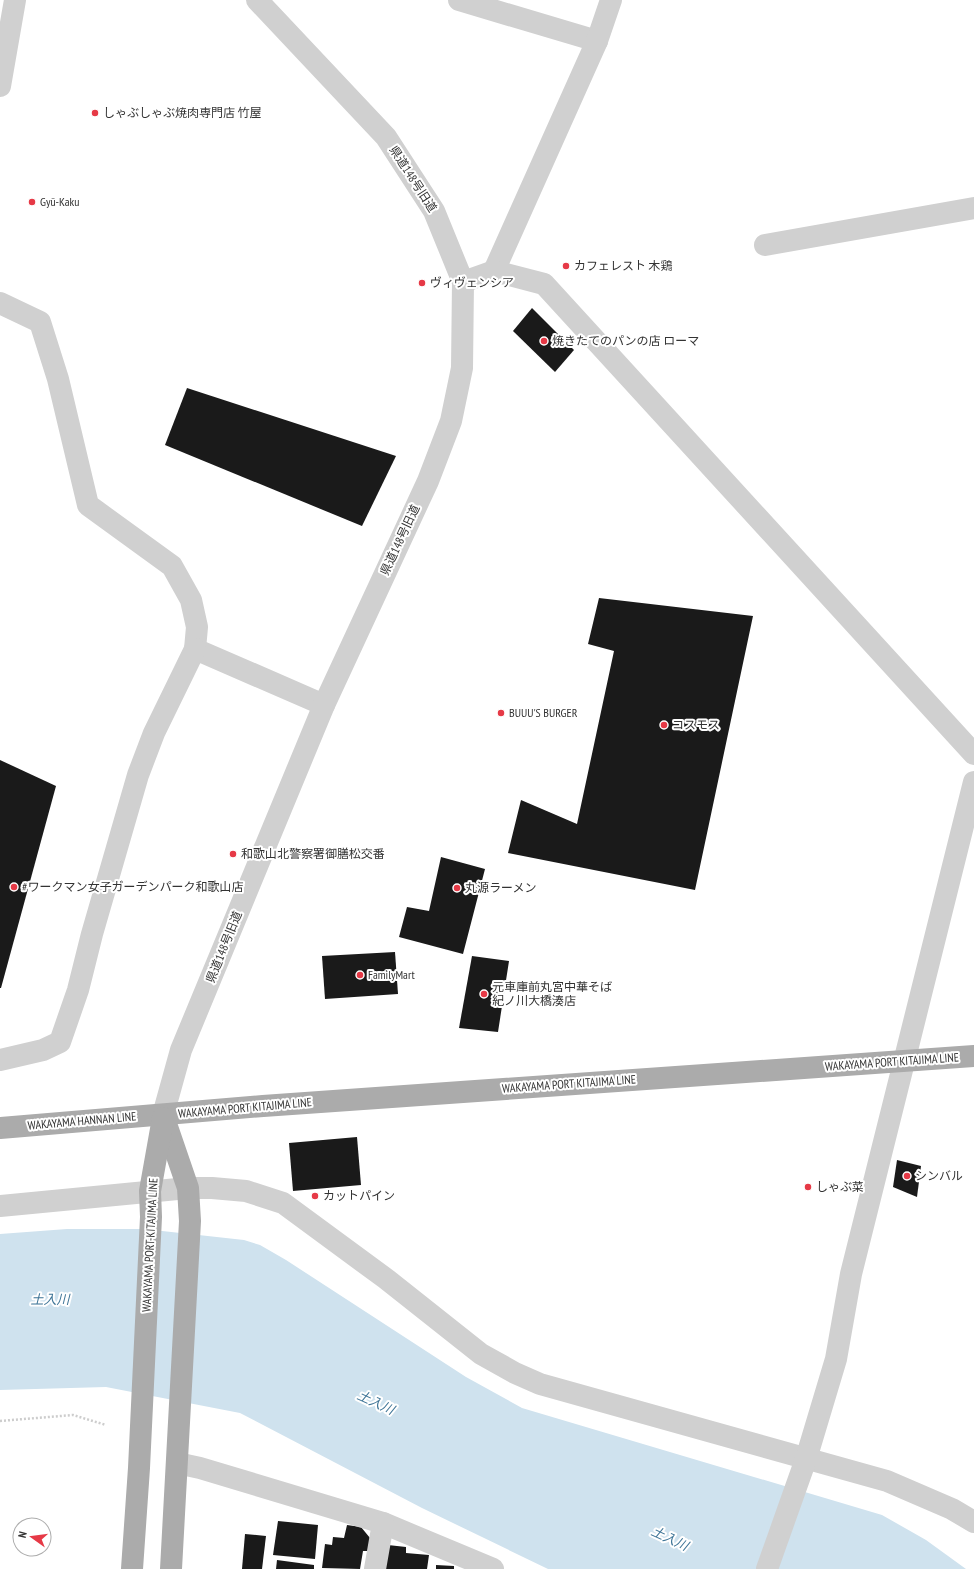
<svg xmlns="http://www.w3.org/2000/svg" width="974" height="1569" viewBox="0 0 974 1569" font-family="'PT Sans Narrow','Noto Sans JP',sans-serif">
	<rect width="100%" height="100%" fill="#fff"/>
	<path fill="#cfe2ee" d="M67,1229H144L244,1240L260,1245L286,1260L466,1377L522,1408L882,1515L926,1540L966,1569H548L422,1508L240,1413L106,1387L0,1390V1234Z"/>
	<g fill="#1a1a1a">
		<path d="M532,308L574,350L555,372L513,331Z"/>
		<path d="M187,388L396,456L362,526L165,445Z"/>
		<path d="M599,598L753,616L695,890L508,853L521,800L577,824L614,651L588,644Z"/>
		<path d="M0,760L56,786L1,988H0Z"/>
		<path d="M441,857L485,869L463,954L399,937L407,907L429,911Z"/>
		<path d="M395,952L398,994L325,999L322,956Z"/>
		<path d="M472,956L509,961L498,1032L459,1028Z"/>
		<path d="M357,1137L361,1185L293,1191L289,1143Z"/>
		<path d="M897,1160L921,1166L917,1197L893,1187Z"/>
		<path d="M278,1521L318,1525L315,1559L273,1555Z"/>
		<path d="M347,1525L361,1527L370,1538L369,1551H363L360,1569L322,1568L325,1544L332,1545L333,1537L344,1538Z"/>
		<path d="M245,1534L266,1536L262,1569H242Z"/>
		<path d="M388,1545L406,1547V1553L429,1555L427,1569H385Z"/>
		<path d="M277,1560L314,1565V1569H276Z"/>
		<path d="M436,1565L454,1566V1569H436Z"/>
	</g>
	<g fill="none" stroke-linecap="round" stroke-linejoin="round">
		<path stroke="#cdcdcd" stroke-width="2.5" stroke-dasharray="2 2" stroke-linecap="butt" d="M0,1421L73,1415L106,1425"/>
		<g stroke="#d0d0d0" stroke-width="22">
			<path d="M459,0L597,41"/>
			<path d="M0,86L15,0"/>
			<path d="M765,245L974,208"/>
			<path d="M494,271L597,41L611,0"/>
			<path d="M463,282L494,271L544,284L974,754"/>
			<path d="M0,303L40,322L58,379L88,505L172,566L191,600L197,627L195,649L324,705"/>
			<path d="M0,1060L43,1050L60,1042L78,990L92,934L138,775L154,733L195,649"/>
			<path d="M163,1115L181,1050L324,705L428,481L451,421L462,368L463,282L434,211L386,137L257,0"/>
			<path d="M0,1206L188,1188H212L246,1191L283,1203L385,1278L481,1354L515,1373L540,1384L887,1481L952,1509L974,1522"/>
			<path d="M177,1463L200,1468L383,1523L493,1569"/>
			<path d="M375,1569L383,1523"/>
			<path d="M767,1569L806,1459L836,1359L851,1274L974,782"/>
		</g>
		<g stroke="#ababab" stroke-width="22">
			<path d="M163,1115L188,1188L190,1221L171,1569"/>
			<path d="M0,1128L263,1106L974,1056"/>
			<path d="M132,1569L139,1468L151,1217L150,1191L163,1118"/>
		</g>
	</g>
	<g fill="#e63946" stroke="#fff" stroke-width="1.5">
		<circle cx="95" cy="113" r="4"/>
		<circle cx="32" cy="202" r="4"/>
		<circle cx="566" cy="266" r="4"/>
		<circle cx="422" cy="283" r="4"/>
		<circle cx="544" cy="341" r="4"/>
		<circle cx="501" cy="713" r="4"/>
		<circle cx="664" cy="725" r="4"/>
		<circle cx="233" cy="854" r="4"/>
		<circle cx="14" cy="887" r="4"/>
		<circle cx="457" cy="888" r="4"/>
		<circle cx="360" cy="975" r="4"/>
		<circle cx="484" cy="994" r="4"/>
		<circle cx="907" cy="1176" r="4"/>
		<circle cx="808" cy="1187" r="4"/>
		<circle cx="315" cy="1196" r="4"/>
	</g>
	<g text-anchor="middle" stroke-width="4" stroke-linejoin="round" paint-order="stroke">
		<g font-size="12" fill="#333" stroke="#fff" text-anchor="start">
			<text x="103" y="117">しゃぶしゃぶ焼肉専門店 竹屋</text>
			<text x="40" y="206">Gyū-Kaku</text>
			<text x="574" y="270">カフェレスト 木鶏</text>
			<text x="430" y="287">ヴィヴェンシア</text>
			<text x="552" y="345">焼きたてのパンの店 ローマ</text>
			<text x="509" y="717">BUUU'S BURGER</text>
			<text x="672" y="729">コスモス</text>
			<text x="241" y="858">和歌山北警察署御膳松交番</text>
			<text x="22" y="891">#ワークマン女子ガーデンパーク和歌山店</text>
			<text x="465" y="892">丸源ラーメン</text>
			<text x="368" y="979">FamilyMart</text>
			<text x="492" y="991">元車庫前丸宮中華そば<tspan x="492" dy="14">紀ノ川大橋湊店</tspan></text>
			<text x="915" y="1180">シンバル</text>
			<text x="816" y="1191">しゃぶ菜</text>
			<text x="323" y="1200">カットパイン</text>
		</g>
		<g font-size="12" fill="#333" stroke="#fff">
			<text transform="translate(413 179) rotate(57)" y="4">県道148号旧道</text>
			<text transform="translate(400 540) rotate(-65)" y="4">県道148号旧道</text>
			<text transform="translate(224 947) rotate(-68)" y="4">県道148号旧道</text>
			<text transform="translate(892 1062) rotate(-4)" y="4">WAKAYAMA PORT KITAJIMA LINE</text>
			<text transform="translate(569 1084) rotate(-4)" y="4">WAKAYAMA PORT KITAJIMA LINE</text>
			<text transform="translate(245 1108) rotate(-5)" y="4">WAKAYAMA PORT KITAJIMA LINE</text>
			<text transform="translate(82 1121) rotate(-5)" y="4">WAKAYAMA HANNAN LINE</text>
			<text transform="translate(150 1245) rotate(-87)" y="4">WAKAYAMA PORT-KITAJIMA LINE</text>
		</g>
		<g font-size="13" font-style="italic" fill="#3f7597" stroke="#fff">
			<text x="50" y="1304">土入川</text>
			<text transform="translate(376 1402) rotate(25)" y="5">土入川</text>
			<text transform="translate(670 1538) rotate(25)" y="5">土入川</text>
		</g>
	</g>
	<g transform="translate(32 1537) rotate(284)"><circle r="19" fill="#ffffff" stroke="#adadad"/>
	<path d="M0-3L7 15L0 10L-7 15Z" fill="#e63946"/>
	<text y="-6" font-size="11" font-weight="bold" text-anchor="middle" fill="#333333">N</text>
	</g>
</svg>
